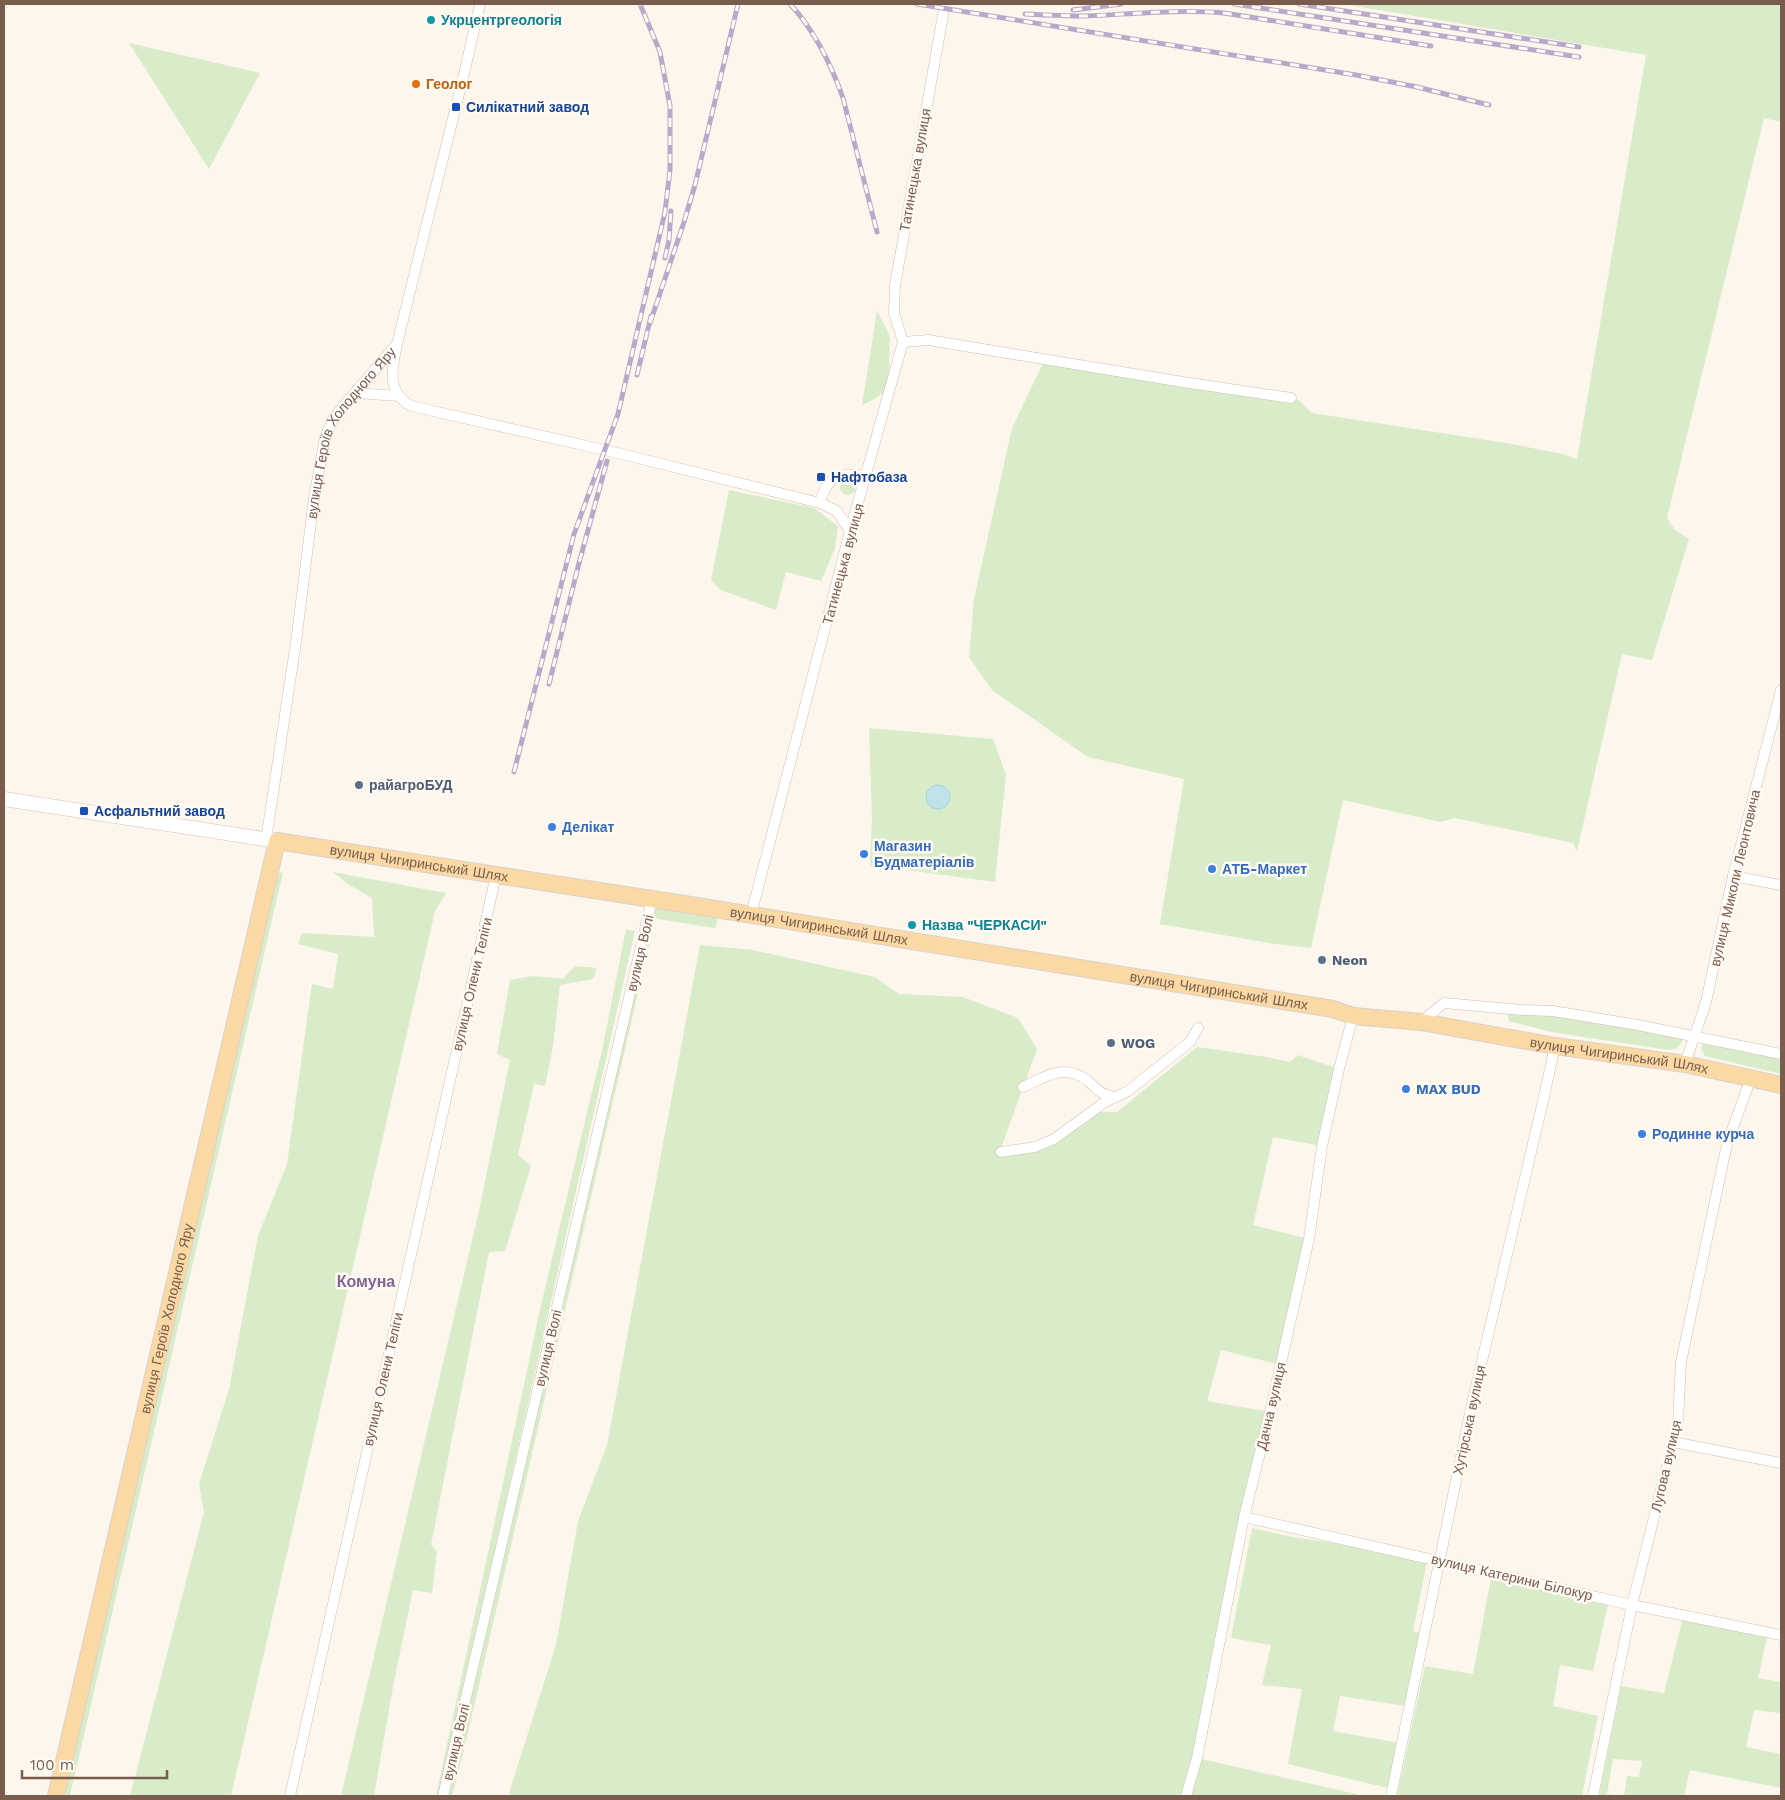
<svg xmlns="http://www.w3.org/2000/svg" width="1785" height="1800" viewBox="0 0 1785 1800" font-family="'Work Sans',sans-serif">
	<rect width="100%" height="100%" fill="#fdf6ec"/>
	<g fill="#d8ecc9" fill-rule="evenodd">
		<path d="M1343,4H1781V122L1764,118L1667,518L1675,530L1689,539L1652,660L1622,654L1577,851L1573,843L1455,818L1440,822L1343,800L1311,948L1275,944L1160,924L1184,779L1088,757L992,690L969,657L974,599L1012,428L1045,359L1291,398L1299,400L1312,413L1506,443L1563,454L1577,459L1646,55Z"/>
		<path d="M129,43L260,73L209,169Z"/>
		<path d="M877,311L890,336L889,379L883,393L873,400L862,405Z"/>
		<circle cx="848" cy="487" r="8"/>
		<path d="M729,490L814,508L838,526L835,549L821,581L786,572L776,610L721,590L711,580Z"/>
		<path d="M869,728L993,739L1006,775L995,882L870,865L872,820Z"/>
		<path d="M283,872L70,1796H61L276,874Z"/>
		<path d="M333,872L446,893L435,911L231,1796H130L204,1512L199,1484L229,1389L258,1236L287,1164L312,984L333,989L338,954L298,944L302,933L374,937L372,898L346,883Z"/>
		<path d="M656,903L719,914L715,928L652,918Z"/>
		<path d="M626,929L635,931L439,1796H436L541,1305L603,1046Z"/>
		<path d="M646,934L651,936L464,1750L452,1796H446Z"/>
		<path d="M700,945L753,950L875,977L899,994L963,997L1018,1018L1037,1049L998,1156L1041,1150L1085,1124L1098,1112H1117L1197,1047L1267,1057L1290,1062L1298,1055L1339,1069L1322,1146L1273,1137L1253,1225L1309,1239L1281,1365L1221,1350L1207,1401L1270,1412L1197,1758L1365,1796H508L556,1645L578,1521L607,1445Z"/>
		<path d="M575,966L597,968L593,979L560,985L553,1046L545,1086L534,1084L518,1155L531,1166L505,1251L489,1252L431,1545L437,1551L432,1593L413,1590L394,1681L374,1796H341L478,1215L510,1060L497,1054L510,980L533,976L563,979Z"/>
		<path d="M1520,1009L1685,1037L1677,1048L1669,1050L1551,1032L1509,1021L1507,1010Z"/>
		<path d="M1705,1039L1781,1051V1074L1705,1056L1701,1049Z"/>
		<path d="M1252,1528L1292,1537L1340,1544L1427,1562L1413,1631L1422,1634L1406,1706L1340,1696L1333,1731L1399,1743L1388,1788L1288,1764L1302,1689L1262,1685L1271,1645L1231,1638Z"/>
		<path d="M1491,1578L1609,1600L1593,1671L1560,1665L1553,1706L1598,1716L1582,1796H1397L1425,1666L1473,1674Z"/>
		<path d="M1683,1617L1767,1637L1758,1678L1781,1682V1713L1754,1710L1746,1747L1781,1754V1788L1690,1770L1684,1796H1599L1621,1686L1664,1693ZM1613,1759L1642,1761L1639,1777L1627,1776L1624,1796L1607,1794Z"/>
	</g>
	<circle fill="#bfe3e8" stroke="#a5d3da" cx="938" cy="797" r="12"/>
	<g fill="none" stroke-linecap="round" stroke-linejoin="round">
		<g stroke="#d1beb0" stroke-width="11">
			<g id="minor">
				<path d="M480,4L464,74L397,344C392,368 386,392 411,406L609,451L820,503L837,511L850,531"/>
				<path d="M903,342L928,340L1183,382L1291,398"/>
				<path d="M355,393L399,396"/>
				<path d="M820,503C827,474 842,473 867,475"/>
				<path id="s1" d="M266,840L296,642L314,498L325,438L332,421L341,409L396,345"/>
				<path d="M1733,876L1781,885"/>
				<path d="M751,915L850,531L903,342L894,313L895,285L945,4"/>
				<path d="M1421,1022L1444,1003L1522,1010L1553,1011L1638,1025L1781,1054"/>
				<path d="M1685,1064L1706,1002L1733,876L1781,690"/>
				<path d="M1023,1087C1046,1076 1065,1063 1088,1081C1100,1091 1098,1093 1114,1097"/>
				<path d="M1001,1152L1035,1147L1054,1139L1105,1102L1128,1091L1190,1042L1198,1028"/>
				<path d="M1673,1442L1781,1463"/>
				<path d="M1244,1517L1632,1605L1781,1635"/>
				<path d="M290,1796L496,875"/>
				<path d="M443,1796L652,899"/>
				<path d="M1186,1796L1197,1758L1244,1517L1270,1412L1309,1239L1322,1146L1339,1069L1353,1016"/>
				<path d="M1391,1796L1471,1408L1543,1101L1555,1046"/>
				<path d="M1593,1796L1632,1605L1678,1422L1681,1362L1727,1144L1751,1078"/>
			</g>
		</g>
		<g stroke="#d6c0b0" stroke-width="15">
			<path id="secondary" d="M4,799L277,841"/>
		</g>
		<g stroke="#dad1cd" stroke-width="18">
			<g id="primary">
				<path id="s2" d="M56,1796L277,841L684,904L1333,1009L1353,1016L1421,1022L1555,1046L1685,1064L1781,1085"/>
			</g>
		</g>
		<use href="#minor" stroke="#fff" stroke-width="10"/>
		<use href="#secondary" stroke="#fff" stroke-width="14"/>
		<use href="#primary" stroke="#fbd9a5" stroke-width="16"/>
		<g stroke="#b9a8c9" stroke-width="5">
			<g id="rail">
				<path d="M790,4C815,31 831,64 843,98L877,232"/>
				<path d="M917,4L1356,75L1417,87L1489,105"/>
				<path d="M1234,4L1579,57"/>
				<path d="M1299,4L1579,47"/>
				<path d="M1073,10L1121,4"/>
				<path d="M1025,14C1045,15 1066,16 1086,16C1132,14 1178,9 1224,13L1431,46"/>
				<path d="M665,258L669,240L671,211"/>
				<path d="M650,323L684,222L695,185L738,4"/>
				<path d="M637,375L651,316"/>
				<path d="M549,684L579,563L607,461"/>
				<path d="M514,772L574,534L618,414L665,212L670,170V106L660,52L640,4"/>
			</g>
		</g>
		<use href="#rail" stroke="#fffaf3" stroke-width="3" stroke-dasharray="9" stroke-linecap="butt"/>
	</g>
	<g fill="#0f9aa8" stroke="#fffaf3" stroke-width="2">
		<circle cx="431" cy="20" r="5"/>
		<circle cx="912" cy="925" r="5"/>
	</g>
	<circle fill="#e8710a" stroke="#fffaf3" stroke-width="2" cx="416" cy="84" r="5"/>
	<g fill="#1a4fb4" stroke="#fffaf3" stroke-width="2">
		<rect x="451" y="102" width="10" height="10" rx="2.5"/>
		<rect x="816" y="472" width="10" height="10" rx="2.5"/>
		<rect x="79" y="806" width="10" height="10" rx="2.5"/>
	</g>
	<g fill="#5c6f8a" stroke="#fffaf3" stroke-width="2">
		<circle cx="359" cy="785" r="5"/>
		<circle cx="1322" cy="960" r="5"/>
		<circle cx="1111" cy="1043" r="5"/>
	</g>
	<g fill="#3f7fe0" stroke="#fffaf3" stroke-width="2">
		<circle cx="552" cy="827" r="5"/>
		<circle cx="864" cy="854" r="5"/>
		<circle cx="1212" cy="869" r="5"/>
		<circle cx="1406" cy="1089" r="5"/>
		<circle cx="1642" cy="1134" r="5"/>
	</g>
	<g text-anchor="middle" stroke-width="5" stroke-linejoin="round" paint-order="stroke">
		<g font-size="14" font-weight="bold" fill="#0d838f" stroke="#fffaf3" text-anchor="start">
			<text x="441" y="25">Укрцентргеологія</text>
			<text x="922" y="930">Назва "ЧЕРКАСИ"</text>
		</g>
		<g font-size="14" font-weight="bold" fill="#c56008" stroke="#fffaf3" text-anchor="start">
			<text x="426" y="89">Геолог</text>
		</g>
		<g font-size="14" font-weight="bold" fill="#164399" stroke="#fffaf3" text-anchor="start">
			<text x="466" y="112">Силікатний завод</text>
			<text x="831" y="482">Нафтобаза</text>
			<text x="94" y="816">Асфальтний завод</text>
		</g>
		<g font-size="14" fill="#7a5c4d" stroke="#fffaf3">
			<text transform="translate(915 170) rotate(-80)" y="5">Татинецька вулиця</text>
			<text dy="5" stroke="none"><textPath href="#s1" startOffset="422">вулиця Героїв Холодного Яру</textPath></text>
			<text transform="translate(843 564) rotate(-75)" y="5">Татинецька вулиця</text>
			<text dy="5" stroke="none"><textPath href="#s2" startOffset="1124">вулиця Чигиринський Шлях</textPath></text>
			<text transform="translate(1735 878) rotate(-77)" y="5">вулиця Миколи Леонтовича</text>
			<text dy="5" stroke="none"><textPath href="#s2" startOffset="1529">вулиця Чигиринський Шлях</textPath></text>
			<text transform="translate(640 953) rotate(-77)" y="5">вулиця Волі</text>
			<text transform="translate(472 984) rotate(-77)" y="5">вулиця Олени Теліги</text>
			<text dy="5" stroke="none"><textPath href="#s2" startOffset="1934">вулиця Чигиринський Шлях</textPath></text>
			<text dy="5" stroke="none"><textPath href="#s2" startOffset="2340">вулиця Чигиринський Шлях</textPath></text>
			<text dy="5" stroke="none"><textPath href="#s2" startOffset="490">вулиця Героїв Холодного Яру</textPath></text>
			<text transform="translate(548 1348) rotate(-77)" y="5">вулиця Волі</text>
			<text transform="translate(383 1379) rotate(-77)" y="5">вулиця Олени Теліги</text>
			<text transform="translate(1271 1406) rotate(-77)" y="5">Дачна вулиця</text>
			<text transform="translate(1469 1420) rotate(-78)" y="5">Хутірська вулиця</text>
			<text transform="translate(1666 1466) rotate(-77)" y="5">Лугова вулиця</text>
			<text transform="translate(1512 1577) rotate(13)" y="5">вулиця Катерини Білокур</text>
			<text transform="translate(456 1742) rotate(-77)" y="5">вулиця Волі</text>
		</g>
		<g font-size="14" font-weight="bold" fill="#4e5e75" stroke="#fffaf3" text-anchor="start">
			<text x="369" y="790">райагроБУД</text>
			<text x="1332" y="965">Neon</text>
			<text x="1121" y="1048">WOG</text>
		</g>
		<g font-size="14" font-weight="bold" fill="#366cbe" stroke="#fffaf3" text-anchor="start">
			<text x="562" y="832">Делікат</text>
			<text x="874" y="851">Магазин<tspan x="874" dy="16">Будматеріалів</tspan></text>
			<text x="1222" y="874">АТБ-Маркет</text>
			<text x="1416" y="1094">MAX BUD</text>
			<text x="1652" y="1139">Родинне курча</text>
		</g>
		<g font-size="16" font-weight="bold" fill="#846695" stroke="#fffaf3">
			<text x="366" y="1287">Комуна</text>
		</g>
	</g>
	<rect width="1785" height="1800" fill="none" stroke="#7a5c4d" stroke-width="10"/>
	<path d="M22 1770v8h145v-8" fill="none" stroke="#7a5c4d" stroke-width="2.5"/>
	<text x="30" y="1770" font-size="15" fill="#7a5c4d" stroke="#fffaf3" stroke-width="4" paint-order="stroke">100 m</text>
</svg>
